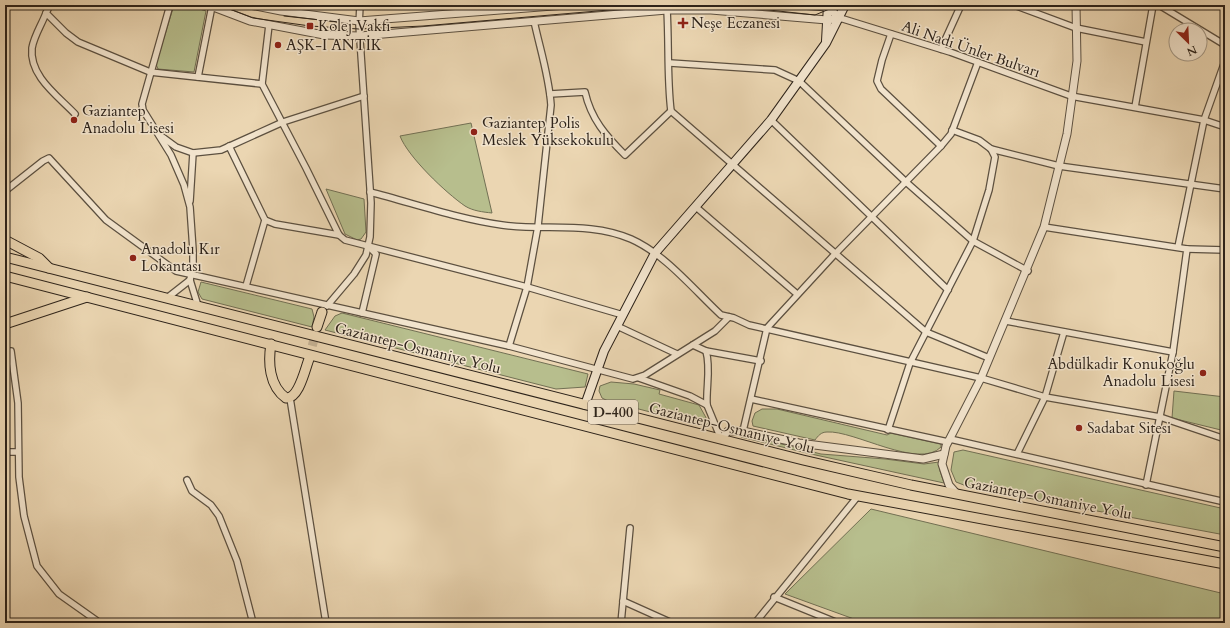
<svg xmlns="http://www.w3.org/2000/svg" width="1230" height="628" viewBox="0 0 1230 628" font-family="Cardo,serif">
	<rect width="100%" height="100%" fill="#ebd6b2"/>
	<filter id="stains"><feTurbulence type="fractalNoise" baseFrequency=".005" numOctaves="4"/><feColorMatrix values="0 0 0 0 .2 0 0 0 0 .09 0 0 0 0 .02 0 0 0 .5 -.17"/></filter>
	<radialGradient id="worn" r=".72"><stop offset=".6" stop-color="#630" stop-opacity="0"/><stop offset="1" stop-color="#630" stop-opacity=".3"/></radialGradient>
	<g fill="#b7be8d" stroke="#727054">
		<path d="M174,5H187L206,11L194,72L158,69L156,64Z"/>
		<path d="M471,123L492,213C483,212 473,211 465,206C446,193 408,157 400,136Z"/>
		<path d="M326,189L364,199L366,232L361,239L357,240L345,234Z"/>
		<path d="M201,282L312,309L314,317L312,327L202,299L198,292Z"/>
		<path d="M342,313L588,374L585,387L556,389L325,330L335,316Z"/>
		<path d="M611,382L634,384L660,390L659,394L699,405L709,423L704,426L608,401L602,398L599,391L600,386Z"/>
		<path d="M1174,391L1225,397V431L1172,418Z"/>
		<path d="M762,409H777L887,435L891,433L941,444V447C919,470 854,430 827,432C821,432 818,436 815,440L753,426L752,421L755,413Z"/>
		<path d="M742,434L821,454L885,459L924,464L939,462L940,471L944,483L811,454L741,437Z"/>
		<path d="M963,450L1225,509V535L969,487L956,482L951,470L954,452Z"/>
		<path d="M871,509L1225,594V623H865L785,594Z"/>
	</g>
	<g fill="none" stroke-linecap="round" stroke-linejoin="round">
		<path stroke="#c5b294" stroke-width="9" stroke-dasharray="9 4.5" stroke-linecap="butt" d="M309,359L317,327"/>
		<g stroke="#5c5040" stroke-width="8">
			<g id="minor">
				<path d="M50,5L46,13L66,33L78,42L150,72L262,84"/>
				<path d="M170,5L142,104L143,110L171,155L184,185L190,207L193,250V264L190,280L198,306"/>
				<path d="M1014,5L1076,28L1146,42"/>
				<path d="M1159,5L1225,45"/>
				<path d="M667,10C669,44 667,78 671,111L926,332L989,358"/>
				<path d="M46,13C42,24 34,36 32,48C29,76 58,96 75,114"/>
				<path d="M840,18L950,52L1071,96L1204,120L1225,127"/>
				<path d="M269,25L262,84L306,168L339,235L345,240L527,287L623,315"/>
				<path d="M891,34L882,60L877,81L881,89L941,146"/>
				<path d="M941,49L961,5"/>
				<path d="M670,63L775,70L799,81L906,182L973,241L1028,271"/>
				<path d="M198,77L212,6"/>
				<path d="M550,94L585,92C591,119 606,136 625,155L671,111"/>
				<path d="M1135,107L1153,5"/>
				<path d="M771,120L948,290"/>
				<path d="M161,136L176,147L193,153L221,150L283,122L364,96"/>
				<path d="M229,146L265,220L275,224L339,235"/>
				<path d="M991,149L1059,166L1225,189"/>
				<path d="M5,191L43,161L49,158L106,220L176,271L509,346L633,379L645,375L715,331L729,317"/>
				<path d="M370,192C413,203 458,219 502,225C545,231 590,221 631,239C665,254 694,290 721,315L734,318L749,325L981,378L1045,397L1160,417L1225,439"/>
				<path d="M190,201L193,153"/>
				<path d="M696,207L797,294"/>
				<path d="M1044,227L1187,249L1173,352L1146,485"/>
				<path d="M1178,247L1204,120L1225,61"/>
				<path d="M1187,249L1225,250"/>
				<path d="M246,286L265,220"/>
				<path d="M167,298L190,280"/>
				<path d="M327,306L354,274L366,255L370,237L371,203L359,25L360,5"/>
				<path d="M362,313L376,254L368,246"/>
				<path d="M1006,321L1173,352"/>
				<path d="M617,326L677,354"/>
				<path d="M693,345L706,351L761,361"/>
				<path d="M509,346L527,287L538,226L551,105C549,76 540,49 534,21"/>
				<path d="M11,351L18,403L19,477L24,516L37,566L59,594L100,623"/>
				<path d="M706,351C711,368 706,387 707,405"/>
				<path d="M639,378L690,396L707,405L721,439"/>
				<path d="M290,398L326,623"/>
				<path d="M751,399L948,442"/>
				<path d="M888,430L910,363L973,241L989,190L995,157L991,149L979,140L952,130"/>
				<path d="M743,431L767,328L835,254L941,146L951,134L978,62"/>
				<path d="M950,439L1225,502"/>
				<path d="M5,452H17"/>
				<path d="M1017,454L1045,397L1064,332"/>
				<path d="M187,480L192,491L211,505L219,516L237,561L253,623"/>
				<path d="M774,597L838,623"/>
				<path d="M623,601L672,623"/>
				<path d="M621,623L630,528"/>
				<path d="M755,623L858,496"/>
			</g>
		</g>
		<g stroke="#5c5040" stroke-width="9">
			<g id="tertiary">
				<path d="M208,5L250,21L324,35L360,36L667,10H711L827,20L840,18"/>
				<path d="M250,5L281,11L359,21L566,5"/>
				<path d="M800,5L827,7L840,18"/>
				<path d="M721,439L728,431H743L799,443L923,459L944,454"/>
				<path d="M957,494L949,485L942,464L946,446L981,378L1044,227L1067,134L1077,61L1076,5"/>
			</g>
		</g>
		<g stroke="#2d231a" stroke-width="10">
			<g id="secondary">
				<path d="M826,41L828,5"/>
				<path d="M585,405L604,351L655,253L771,120L826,43L845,5"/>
			</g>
		</g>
		<g stroke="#2d231a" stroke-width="11">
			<g id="trunk">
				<path d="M5,240L39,258L49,268"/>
				<path d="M5,257L803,460L911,485L1225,547"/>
				<path d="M5,276L848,494L1225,564"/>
				<path d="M5,324L87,297"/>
				<path d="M317,327L322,312"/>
				<path d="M271,344C268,362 269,386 286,398C299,399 305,369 309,359"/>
			</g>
		</g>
		<use href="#minor" stroke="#f2e4cd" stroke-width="5.5"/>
		<use href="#tertiary" stroke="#f2e4cd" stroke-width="7"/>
		<use href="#secondary" stroke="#f2e4cd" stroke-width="8"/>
		<use href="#trunk" stroke="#ebd6b2" stroke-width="9"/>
		<g stroke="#2d231a" stroke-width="1">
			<path d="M219,5L253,18L310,26L359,29L423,26L667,5H709"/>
			<path d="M723,5L815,15L839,5"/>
			<path d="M284,16L339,22"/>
		</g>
	</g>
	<g fill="#8f2418" stroke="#f2e4cd" stroke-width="1.5">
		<path d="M681 17h4v4h4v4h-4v4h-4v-4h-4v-4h4z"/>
		<rect x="306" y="22" width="8" height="8" rx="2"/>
		<circle cx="278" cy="45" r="4"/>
		<circle cx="74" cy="120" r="4"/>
		<circle cx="474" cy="132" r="4"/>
		<circle cx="133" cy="258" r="4"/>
		<circle cx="1203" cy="373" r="4"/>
		<circle cx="1079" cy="428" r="4"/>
	</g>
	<g text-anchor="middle" stroke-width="3" stroke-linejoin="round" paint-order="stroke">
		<rect fill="#f2e4cd" stroke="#685d50" stroke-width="1" x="588" y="400" width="50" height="24" rx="3"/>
		<g font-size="14" font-weight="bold" fill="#2d231a">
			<text x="613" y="417">D-400</text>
		</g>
		<g font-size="15" fill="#2d231a" stroke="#f2e4cd" text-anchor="start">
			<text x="691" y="28">Neşe Eczanesi</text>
			<text x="318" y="31">Kolej Vakfı</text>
			<text x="286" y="50">AŞK-I ANTİK</text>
			<text x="82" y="116">Gaziantep<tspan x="82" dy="17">Anadolu Lisesi</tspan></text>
			<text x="482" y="128">Gaziantep Polis<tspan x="482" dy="17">Meslek Yüksekokulu</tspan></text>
			<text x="141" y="254">Anadolu Kır<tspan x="141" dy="17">Lokantası</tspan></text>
			<text x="1195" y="369" text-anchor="end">Abdülkadir Konukoğlu<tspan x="1195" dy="17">Anadolu Lisesi</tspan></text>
			<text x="1087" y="433">Sadabat Sitesi</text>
		</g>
		<g font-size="15" fill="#2d231a" stroke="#f2e4cd">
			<text transform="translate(971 49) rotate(19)" y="5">Ali Nadi Ünler Bulvarı</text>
			<text transform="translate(418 348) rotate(14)" y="5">Gaziantep-Osmaniye Yolu</text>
			<text transform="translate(732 428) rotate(14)" y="5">Gaziantep-Osmaniye Yolu</text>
			<text transform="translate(1048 498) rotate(11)" y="5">Gaziantep-Osmaniye Yolu</text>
		</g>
	</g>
	<rect width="1230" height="628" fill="none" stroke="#ebd6b2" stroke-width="20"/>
	<rect x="6" y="6" width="1218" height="616" fill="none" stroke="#2d231a" stroke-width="2"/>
	<rect x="10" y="10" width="1210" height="608" fill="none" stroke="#2d231a"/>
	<g transform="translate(1188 42) rotate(156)"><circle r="19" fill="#f2e4cd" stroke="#a39785"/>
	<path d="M0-3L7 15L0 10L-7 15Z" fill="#8f2418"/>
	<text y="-6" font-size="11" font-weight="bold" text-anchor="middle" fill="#2d231a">N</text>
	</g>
	<rect width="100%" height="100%" filter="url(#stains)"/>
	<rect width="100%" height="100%" fill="url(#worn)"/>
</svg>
